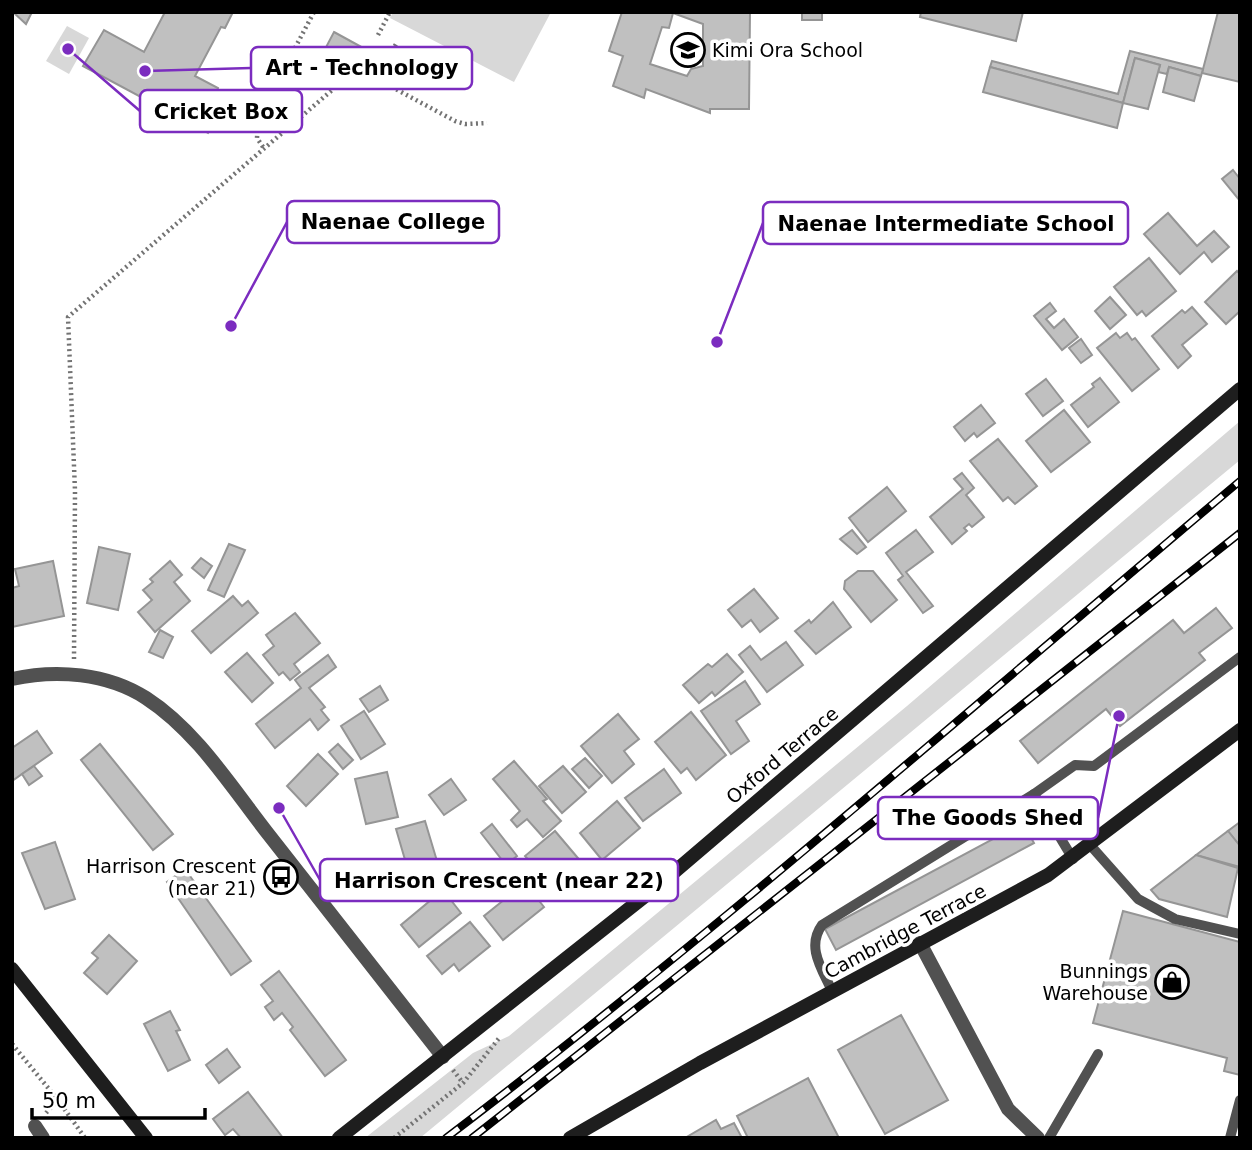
<svg xmlns="http://www.w3.org/2000/svg" width="1252" height="1150" viewBox="0 0 1252 1150" font-family="'DejaVu Sans',sans-serif">
	<rect width="100%" height="100%" fill="#fff"/>
	<g fill="#d8d8d8">
		<path d="M393,12H551L514,82L390,18Z"/>
		<path d="M67,26L89,38L69,74L46,61Z"/>
		<path d="M1240,421V460L420,1138H365L473,1053L509,1036L907,706Z"/>
	</g>
	<g fill="#c0c0c0" stroke="#959595" stroke-width="2" fill-rule="evenodd">
		<path d="M13,12H32L26,24Z"/>
		<path d="M165,12H233L225,28L221,27L195,76L218,88L217,92L227,97L208,133L83,66L104,30L144,52Z"/>
		<path d="M622,12H750L749,109H710V113L646,89L644,98L613,86L623,56L609,51ZM673,13L703,24V66L691,69L687,76L650,64L662,27L669,28Z"/>
		<rect x="802" y="12" width="20" height="8"/>
		<path d="M921,12H1023L1016,41L920,17Z"/>
		<path d="M1218,12H1240V82L1202,73Z"/>
		<path d="M334,32L376,55L366,74L324,51Z"/>
		<path d="M1130,51L1203,69L1201,76L1169,67L1167,74L1158,72L1160,65L1135,58L1123,103L990,67L992,61L1118,94Z"/>
		<path d="M1135,58L1160,65L1148,109L1123,103Z"/>
		<path d="M990,67L1123,103L1117,128L983,92Z"/>
		<path d="M1169,67L1201,76L1194,101L1163,92Z"/>
		<path d="M1233,170L1240,179V201L1222,179Z"/>
		<path d="M1168,213L1197,246L1214,231L1229,247L1212,262L1204,252L1180,274L1144,234Z"/>
		<path d="M1149,258L1176,291L1146,316L1142,311L1137,315L1114,287Z"/>
		<path d="M1237,271L1240,274V311L1226,324L1205,302Z"/>
		<path d="M1110,297L1126,315L1110,329L1095,311Z"/>
		<path d="M1050,303L1056,311L1046,319L1054,328L1064,319L1078,337L1062,350L1034,316Z"/>
		<path d="M1192,307L1207,324L1182,345L1191,356L1178,368L1152,336L1182,310L1185,313Z"/>
		<path d="M1116,333L1120,338L1127,333L1132,340L1135,338L1159,369L1132,391L1097,348Z"/>
		<path d="M1081,339L1092,355L1081,363L1069,348Z"/>
		<path d="M1100,378L1119,402L1088,427L1071,405L1094,387L1092,384Z"/>
		<path d="M1046,379L1063,401L1043,416L1026,394Z"/>
		<path d="M981,405L995,423L977,437L974,433L965,441L954,427Z"/>
		<path d="M1064,410L1090,442L1051,472L1026,441Z"/>
		<path d="M998,439L1037,486L1015,504L1008,497L1003,501L970,461Z"/>
		<path d="M962,473L974,488L966,495L984,517L972,527L969,524L964,528L967,531L952,544L930,517L963,489L954,479Z"/>
		<path d="M887,487L906,511L868,542L849,518Z"/>
		<path d="M852,530L866,547L857,554L840,539Z"/>
		<path d="M916,530L933,552L906,572L933,606L923,613L898,580L903,576L886,553Z"/>
		<path d="M229,544L245,550L224,597L208,590Z"/>
		<path d="M99,547L130,554L118,610L87,603Z"/>
		<path d="M201,558L212,566L204,578L192,568Z"/>
		<path d="M53,561L64,616L12,627V588L19,586L15,569Z"/>
		<path d="M170,561L182,575L174,582L190,601L155,632L138,612L152,600L143,590L153,582L150,579Z"/>
		<path d="M858,571H873L897,600L871,622L844,589L845,581Z"/>
		<path d="M754,589L778,618L760,632L751,620L742,627L728,610Z"/>
		<path d="M233,596L242,606L248,601L258,613L211,653L192,631Z"/>
		<path d="M833,602L851,627L816,654L795,631L809,620L811,623Z"/>
		<path d="M1216,608L1232,628L1199,653L1205,660L1120,726L1106,709L1038,763L1020,741L1173,620L1184,633Z"/>
		<path d="M295,613L320,643L294,664L300,672L290,680L283,672L279,675L263,655L274,646L266,635Z"/>
		<path d="M160,630L173,637L163,658L149,652Z"/>
		<path d="M786,642L803,665L767,692L739,655L750,646L761,660Z"/>
		<path d="M247,653L273,683L252,702L225,672Z"/>
		<path d="M727,654L743,672L715,696L712,692L699,703L683,685L708,664L712,667Z"/>
		<path d="M328,655L336,667L309,688L325,707L321,710L329,720L318,730L310,719L275,748L256,724L301,688L295,680Z"/>
		<path d="M745,681L760,704L736,721L749,741L731,754L701,711Z"/>
		<path d="M380,686L388,700L369,712L360,699Z"/>
		<path d="M364,711L385,744L361,759L341,726Z"/>
		<path d="M691,712L726,755L696,780L687,768L681,773L655,742Z"/>
		<path d="M618,714L639,739L624,751L634,764L612,783L581,746Z"/>
		<path d="M37,731L52,753L12,781V748Z"/>
		<path d="M100,744L173,834L153,850L81,760Z"/>
		<path d="M338,744L353,760L343,769L329,752Z"/>
		<path d="M318,754L338,774L306,806L287,786Z"/>
		<path d="M585,758L602,776L589,788L572,769Z"/>
		<path d="M514,761L547,799L543,801L561,821L543,837L527,819L517,827L511,820L520,811L493,779Z"/>
		<path d="M34,766L42,776L29,785L22,774Z"/>
		<path d="M563,766L586,792L562,813L539,786Z"/>
		<path d="M664,769L681,793L643,821L625,798Z"/>
		<path d="M387,772L398,817L366,824L355,779Z"/>
		<path d="M451,779L466,800L444,815L429,795Z"/>
		<path d="M617,801L640,828L602,860L580,833Z"/>
		<path d="M425,821L437,861L408,870L396,829Z"/>
		<path d="M1240,822V846L1228,831Z"/>
		<path d="M1023,823L1034,843L836,950L825,929Z"/>
		<path d="M492,824L517,856L506,865L481,833Z"/>
		<path d="M555,831L588,870L563,891L556,883L552,887L525,856Z"/>
		<path d="M1228,831L1240,846V867L1196,855Z"/>
		<path d="M55,842L75,899L45,909L22,853Z"/>
		<path d="M1196,855L1238,868L1227,917L1159,899L1151,890Z"/>
		<path d="M185,869L251,961L231,975L167,882Z"/>
		<path d="M525,883L544,907L503,940L484,916Z"/>
		<path d="M443,890L461,913L419,947L401,925Z"/>
		<path d="M1123,911L1240,942V1075L1224,1071L1227,1058L1093,1023Z"/>
		<path d="M470,922L490,946L459,971L454,964L442,974L427,956Z"/>
		<path d="M109,935L137,961L107,994L84,973L98,958L92,953Z"/>
		<path d="M279,971L346,1060L325,1076L290,1030L293,1027L282,1013L274,1020L265,1007L273,1001L261,985Z"/>
		<path d="M170,1011L180,1030L176,1031L190,1060L168,1071L144,1024Z"/>
		<path d="M901,1015L948,1100L885,1134L838,1050Z"/>
		<path d="M227,1049L240,1067L219,1083L206,1065Z"/>
		<path d="M808,1078L839,1138H748L737,1116Z"/>
		<path d="M248,1092L283,1138H241L233,1129L225,1135L213,1119Z"/>
		<path d="M716,1120L721,1129L734,1123L742,1138H685Z"/>
	</g>
	<g fill="none" stroke-linecap="round" stroke-linejoin="round">
		<g stroke="#737373" stroke-width="4.5" stroke-dasharray="2 3.5" stroke-linecap="butt">
			<path d="M378,35L390,12"/>
			<path d="M377,79L455,121L465,124L487,123"/>
			<path d="M263,147L257,138L258,118L314,12"/>
			<path d="M74,659L75,491L68,317L338,85L347,81L377,79L396,44"/>
			<path d="M12,1044L58,1100L44,1115"/>
			<path d="M453,1070L463,1083"/>
			<path d="M58,1100L85,1138"/>
			<path d="M394,1138L463,1083L500,1037"/>
		</g>
		<g stroke="#515151" stroke-width="10">
			<path d="M1034,794L1073,859"/>
			<path d="M1091,846L1138,899L1175,919L1240,934"/>
			<path d="M832,991C822,969 806,947 822,925L1034,794L1075,765L1094,766L1240,657"/>
			<path d="M1049,1138L1098,1054"/>
			<path d="M1230,1138L1240,1100"/>
		</g>
		<g stroke="#515151" stroke-width="14">
			<path d="M12,679C56,669 107,673 146,698C197,731 232,788 269,835C327,909 385,983 443,1057"/>
			<path d="M920,943L1008,1109L1038,1138"/>
			<path d="M35,1126L43,1138"/>
		</g>
		<g stroke="#1e1e1e" stroke-width="14">
			<path d="M12,969L146,1138"/>
			<path d="M339,1138L659,885L1240,389"/>
			<path d="M570,1138L700,1063L1048,875L1240,730"/>
		</g>
		<g stroke="#000" stroke-width="8">
			<g id="rail">
				<path d="M446,1138C720,930 977,702 1240,481"/>
				<path d="M472,1138L1240,533"/>
			</g>
		</g>
		<use href="#rail" stroke="#fff" stroke-width="5" stroke-dasharray="16" stroke-linecap="butt"/>
	</g>
	<defs>
		<g id="school-ring" transform="scale(1.75)"><circle r="9.5" fill="#fff" stroke="#000" stroke-width="1.5"/><path d="M0-5L7-2L0 1L-7-2ZM-4 1L0 2.5L4 1V4Q0 6-4 4Z" fill="#000"/></g>
		<g id="bus-ring" transform="scale(1.75)"><circle r="9.5" fill="#fff" stroke="#000" stroke-width="1.5"/><path d="M-5-6H5V4H4V6H2V4H-2V6H-4V4H-5ZM-3.5-4V0h7V-4ZM-3.5 1.2v1.5H-2V1.2ZM2 1.2v1.5H3.5V1.2Z" fill="#000"/></g>
		<g id="shop-ring" transform="scale(1.75)"><circle r="9.5" fill="#fff" stroke="#000" stroke-width="1.5"/><path d="M-5-2.5h2.3a2.7 3.5 0 0 1 5.4 0H5L5.5 6h-11ZM-1.5-2.5h3a1.5 2.3 0 0 0-3 0Z" fill="#000"/></g>
	</defs>
	<g fill-rule="evenodd">
		<use href="#school-ring" x="688" y="50"/>
		<use href="#bus-ring" x="281" y="877"/>
		<use href="#shop-ring" x="1172" y="982"/>
	</g>
	<g text-anchor="middle" stroke-width="7" stroke-linejoin="round" paint-order="stroke">
		<g font-size="19" fill="#000" stroke="#fff" text-anchor="end">
			<text x="712" y="57" text-anchor="start">Kimi Ora School</text>
			<text x="256" y="873">Harrison Crescent<tspan x="256" dy="22">(near 21)</tspan></text>
			<text x="1148" y="978">Bunnings<tspan x="1148" dy="22">Warehouse</tspan></text>
		</g>
		<g font-size="19" fill="#000" stroke="#fff">
			<text transform="translate(782 755) rotate(-40)" y="7">Oxford Terrace</text>
			<text transform="translate(905 931) rotate(-28)" y="7">Cambridge Terrace</text>
		</g>
	</g>
	<path fill="none" stroke="#7b2cbf" stroke-width="2.5" d="M145 71L251 68M68 49L140 111M231 326L287 222M717 342L763 223M1119 716L1098 818M279 808L320 880"/>
	<g fill="#7b2cbf" stroke="#fff" stroke-width="2.5">
		<circle cx="145" cy="71" r="7"/>
		<circle cx="68" cy="49" r="7"/>
		<circle cx="231" cy="326" r="7"/>
		<circle cx="717" cy="342" r="7"/>
		<circle cx="1119" cy="716" r="7"/>
		<circle cx="279" cy="808" r="7"/>
	</g>
	<g fill="#fff" stroke="#7b2cbf" stroke-width="2.5">
		<rect x="251" y="47" width="221" height="42" rx="7"/>
		<rect x="140" y="90" width="162" height="42" rx="7"/>
		<rect x="287" y="201" width="212" height="42" rx="7"/>
		<rect x="763" y="202" width="365" height="42" rx="7"/>
		<rect x="878" y="797" width="220" height="42" rx="7"/>
		<rect x="320" y="859" width="358" height="42" rx="7"/>
	</g>
	<g font-size="21" text-anchor="middle" font-weight="bold" fill="#000">
		<text x="362" y="75">Art - Technology</text>
		<text x="221" y="119">Cricket Box</text>
		<text x="393" y="229">Naenae College</text>
		<text x="946" y="231">Naenae Intermediate School</text>
		<text x="988" y="825">The Goods Shed</text>
		<text x="499" y="888">Harrison Crescent (near 22)</text>
	</g>
	<rect width="1252" height="1150" fill="none" stroke="#000000" stroke-width="28"/>
	<path d="M32 1108v10h173v-10" fill="none" stroke="#000000" stroke-width="3.5"/>
	<text x="42" y="1108" font-size="21" fill="#000000" stroke="#ffffff" stroke-width="5" paint-order="stroke">50 m</text>
</svg>
